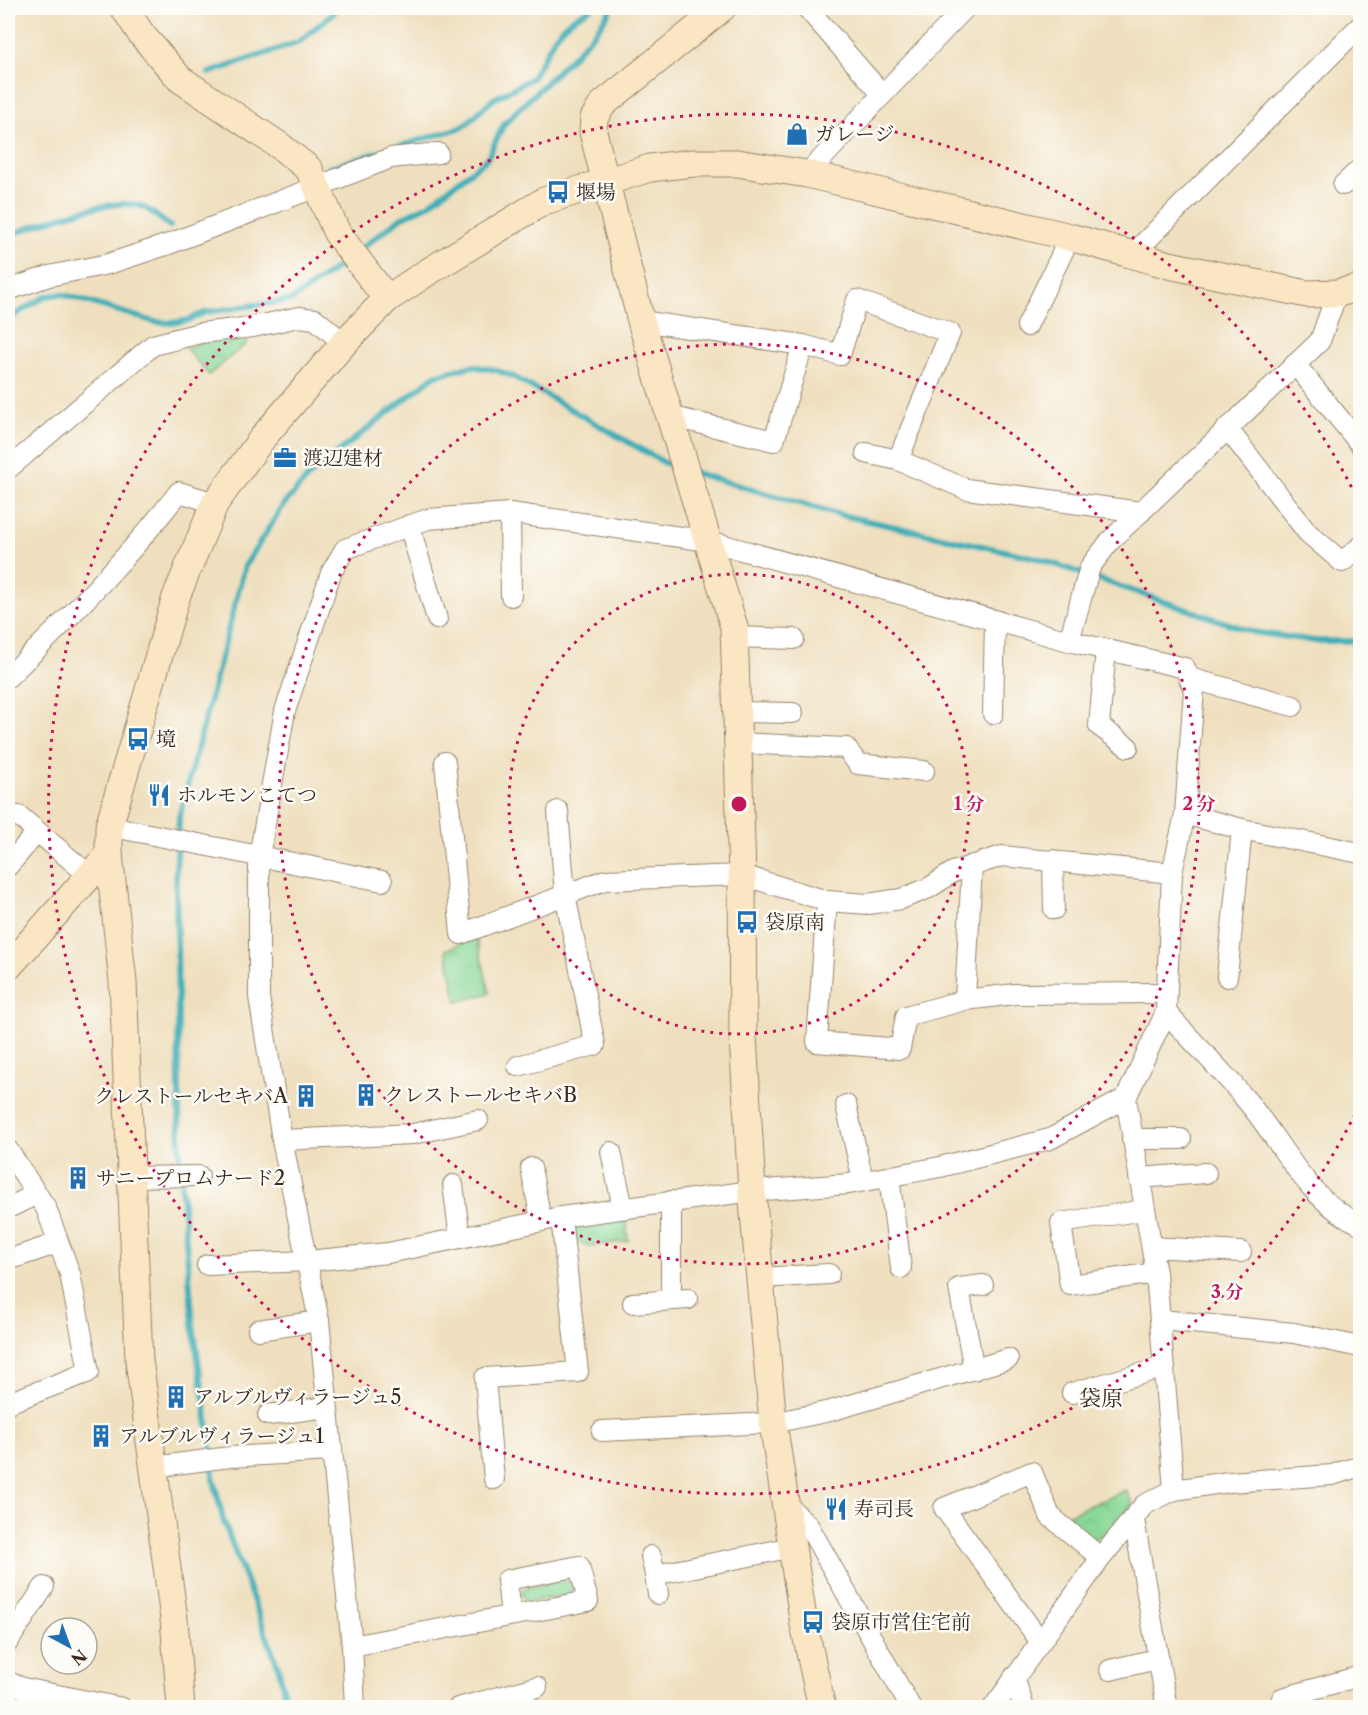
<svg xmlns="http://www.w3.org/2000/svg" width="1368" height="1715" viewBox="0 0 1368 1715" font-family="'Libre Caslon Text','Noto Serif JP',serif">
	<defs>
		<pattern id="park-crowns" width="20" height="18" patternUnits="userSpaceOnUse" patternTransform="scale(1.5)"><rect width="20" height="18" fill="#89d897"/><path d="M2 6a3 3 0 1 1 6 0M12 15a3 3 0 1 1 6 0" fill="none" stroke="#77ba82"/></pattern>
	</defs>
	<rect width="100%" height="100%" fill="#fdfcf7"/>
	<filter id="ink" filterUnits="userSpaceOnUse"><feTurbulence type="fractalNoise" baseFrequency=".0167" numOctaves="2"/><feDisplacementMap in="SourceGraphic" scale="12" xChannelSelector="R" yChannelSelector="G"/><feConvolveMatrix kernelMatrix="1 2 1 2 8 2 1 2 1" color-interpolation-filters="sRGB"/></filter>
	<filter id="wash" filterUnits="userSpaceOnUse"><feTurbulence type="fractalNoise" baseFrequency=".008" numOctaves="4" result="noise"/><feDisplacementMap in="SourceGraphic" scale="24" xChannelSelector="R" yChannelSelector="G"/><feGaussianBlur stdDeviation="1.35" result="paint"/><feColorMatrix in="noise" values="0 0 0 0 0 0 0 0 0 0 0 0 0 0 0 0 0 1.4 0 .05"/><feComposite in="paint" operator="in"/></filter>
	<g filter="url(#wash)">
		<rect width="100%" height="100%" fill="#efdfbe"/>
		<g fill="url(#park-crowns)" stroke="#62815a" stroke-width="1.5">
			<path d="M243,335L248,342L209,375L186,348L211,339Z"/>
			<path d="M476,937L490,993L457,1002L446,950Z"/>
			<path d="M626,1215L628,1241L589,1246L573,1241L570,1230L577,1221Z"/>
			<path d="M1126,1490L1133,1504L1104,1536L1090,1539L1067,1515Z"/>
			<path d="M565,1580L576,1587L567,1596L527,1602L520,1593L527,1587Z"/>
		</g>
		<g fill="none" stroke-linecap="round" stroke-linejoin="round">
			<g stroke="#3cadb6" stroke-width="6">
				<path d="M209,73L299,42L339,8"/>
				<path d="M330,167L463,127L492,100L532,78L555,37L569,21L591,8"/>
				<path d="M10,235C38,224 115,195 143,207C152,211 161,220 170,226"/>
				<path d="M359,250L401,218L428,205L487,159L504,124L576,53L596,31L612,8"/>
				<path d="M8,319L46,296L62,294L155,322L172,323L189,320L206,312L292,300L349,259"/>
				<path d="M695,473L841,515L1037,558L1253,632L1315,641H1360"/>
				<path d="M287,1708L279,1669L223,1519L213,1476L211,1446L193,1325L180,1167L176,873L179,818L245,566L284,504L312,473L434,376L472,366L496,370L514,377L665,463L677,467"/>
			</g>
		</g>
	</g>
	<g filter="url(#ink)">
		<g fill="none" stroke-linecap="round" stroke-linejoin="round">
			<g stroke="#95846e" stroke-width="22">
				<g id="street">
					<path d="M807,8L881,93"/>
					<path d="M807,174L965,8"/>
					<path d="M1343,185L1360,169"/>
					<path d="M1132,255L1360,26"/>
					<path d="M8,290L49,276L108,264L169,244L391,158L438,153"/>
					<path d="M641,321L803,345L840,355L857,300L950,333L898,460L966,489L1141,512"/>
					<path d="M1027,326L1070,237"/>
					<path d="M1295,364L1360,444"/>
					<path d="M669,416L774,441L803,345"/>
					<path d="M1227,428L1308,533L1342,562L1360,547"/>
					<path d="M866,453L898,460"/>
					<path d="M8,469L153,345L200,333L253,327L299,317L315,319L344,343"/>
					<path d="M510,513L511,596"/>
					<path d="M409,525L437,619"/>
					<path d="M735,637L794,639"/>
					<path d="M1069,641L1090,567L1110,541L1320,341L1337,293"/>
					<path d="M1106,649L1099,726L1128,747"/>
					<path d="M8,677C69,619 127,559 179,492L215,503"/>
					<path d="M1189,678L1293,706"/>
					<path d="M737,712L793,713"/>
					<path d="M993,714L995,620"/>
					<path d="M738,743L846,748L858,764L924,771"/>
					<path d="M445,762L461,934L605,880L742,875L827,901L868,904L901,899L929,888L953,872L1002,856L1172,873"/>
					<path d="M1185,814L1242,829L1360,853"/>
					<path d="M19,816L90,876"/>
					<path d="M109,826L382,881"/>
					<path d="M1053,860L1054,909"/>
					<path d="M8,866L37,832"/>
					<path d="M827,901L817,1042L900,1049L906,1016L965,1000L1015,994L1165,993"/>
					<path d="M1227,977L1242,829"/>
					<path d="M965,1000L972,865"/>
					<path d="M1166,1012C1195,1045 1228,1076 1255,1111C1287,1152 1311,1203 1360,1224"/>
					<path d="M518,1066L595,1045L565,894L558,811"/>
					<path d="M846,1105L863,1181"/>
					<path d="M1132,1139H1181"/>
					<path d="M282,1140L413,1134L478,1120"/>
					<path d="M8,1150L46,1208L70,1274L89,1372L8,1403"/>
					<path d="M611,1152L623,1208"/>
					<path d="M531,1168L541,1220"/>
					<path d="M131,1177L199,1176"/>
					<path d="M889,1177L901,1268"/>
					<path d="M1139,1178L1206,1173"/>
					<path d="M453,1185L460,1238"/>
					<path d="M8,1208L37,1194"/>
					<path d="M1144,1210L1061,1223L1070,1285L1156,1273"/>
					<path d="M1152,1247L1241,1252"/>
					<path d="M8,1260L58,1243"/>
					<path d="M207,1265L308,1261L388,1253L561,1217L752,1191L849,1184L940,1167L1050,1139L1126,1098"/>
					<path d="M760,1278L829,1274"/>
					<path d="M671,1299V1201"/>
					<path d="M633,1303L688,1299"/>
					<path d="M1161,1320L1294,1333L1360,1347"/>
					<path d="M258,1330L319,1321"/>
					<path d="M974,1370L959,1288L983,1285"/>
					<path d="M1072,1393L1165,1367"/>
					<path d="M268,1415L327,1407"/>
					<path d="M602,1431L773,1423L830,1411L1008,1359"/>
					<path d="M153,1467L230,1457L331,1451"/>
					<path d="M494,1479L485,1378L578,1372L561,1217"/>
					<path d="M1174,1490L1229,1482L1332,1475L1360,1466"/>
					<path d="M787,1505L808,1525L911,1708"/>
					<path d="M1134,1520L1167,1708"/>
					<path d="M651,1556L655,1575"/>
					<path d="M658,1594L655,1575L793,1547"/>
					<path d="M1040,1641L944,1508L1032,1472L1050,1516L1101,1558"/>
					<path d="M8,1642L44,1587"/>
					<path d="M352,1646L588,1601L579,1566L507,1580L511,1615"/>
					<path d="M1110,1670L1157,1659"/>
					<path d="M1014,1677L1024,1708"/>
					<path d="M8,1682L23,1688L122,1708"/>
					<path d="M1282,1698L1360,1676"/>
					<path d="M355,1708L352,1646L319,1321L282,1140L259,997V857L285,711L331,573L345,549L428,519L510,513L709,541L1069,641L1185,668L1194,690L1185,814L1172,873L1166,1012L1126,1098L1156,1273L1174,1490L1144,1505L1101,1558L993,1708"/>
					<path d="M458,1708L537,1687"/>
				</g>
			</g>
			<g stroke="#95846e" stroke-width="29">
				<g id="secondary">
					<path d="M124,8L142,35L180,79L280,146L309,169L337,233L387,299"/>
					<path d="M722,8L603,104L594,118L593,132L641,321L734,627L742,875L743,1036L752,1191L773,1423L804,1625L822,1708"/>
					<path d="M109,854L123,982L139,1360L174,1619L181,1708"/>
					<path d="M8,967L109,854V826L176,597L215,503L264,436L344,343L387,299L423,275L544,201L650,168L693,163H737L807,174L1070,237L1169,265L1307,294L1337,293L1360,288"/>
				</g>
			</g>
			<use href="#street" stroke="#fff" stroke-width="20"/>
			<use href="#secondary" stroke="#fbe6c3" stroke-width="27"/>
		</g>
	</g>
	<g fill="none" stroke="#c2185b" stroke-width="3" stroke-dasharray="3 6">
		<circle cx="739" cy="804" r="230"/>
		<circle cx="739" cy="804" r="460"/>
		<path d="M1359 1106A690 690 0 1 1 1359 502"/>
	</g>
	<defs>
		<g id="shop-bare" transform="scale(1.8)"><path d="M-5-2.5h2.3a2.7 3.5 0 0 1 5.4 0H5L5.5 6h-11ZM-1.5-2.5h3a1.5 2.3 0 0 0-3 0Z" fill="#1f6fb2" stroke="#fdfcf7" stroke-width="2.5" paint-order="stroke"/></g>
		<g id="bus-bare" transform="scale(1.8)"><path d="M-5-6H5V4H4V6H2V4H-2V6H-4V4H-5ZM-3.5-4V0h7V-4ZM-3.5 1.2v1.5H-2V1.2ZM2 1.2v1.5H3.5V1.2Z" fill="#1f6fb2" stroke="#fdfcf7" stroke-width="2.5" paint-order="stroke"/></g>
		<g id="office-bare" transform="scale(1.8)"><path d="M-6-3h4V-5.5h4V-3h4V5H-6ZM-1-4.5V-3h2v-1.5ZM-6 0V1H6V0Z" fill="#1f6fb2" stroke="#fdfcf7" stroke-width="2.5" paint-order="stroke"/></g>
		<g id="restaurant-bare" transform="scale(1.8)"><path d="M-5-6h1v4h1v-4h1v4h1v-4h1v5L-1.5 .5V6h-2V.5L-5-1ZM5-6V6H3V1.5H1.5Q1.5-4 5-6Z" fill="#1f6fb2" stroke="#fdfcf7" stroke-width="2.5" paint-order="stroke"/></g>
		<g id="building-bare" transform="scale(1.8)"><path d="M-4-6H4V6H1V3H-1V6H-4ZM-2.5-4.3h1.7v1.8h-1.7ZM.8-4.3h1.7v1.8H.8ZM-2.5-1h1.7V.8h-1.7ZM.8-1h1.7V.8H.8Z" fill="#1f6fb2" stroke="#fdfcf7" stroke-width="2.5" paint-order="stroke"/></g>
	</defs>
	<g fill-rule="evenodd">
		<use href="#shop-bare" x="797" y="134"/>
		<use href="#bus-bare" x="558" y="192"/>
		<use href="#office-bare" x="285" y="458"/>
		<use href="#bus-bare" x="138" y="739"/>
		<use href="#restaurant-bare" x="159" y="795"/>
		<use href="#bus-bare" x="747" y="922"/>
		<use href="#building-bare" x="366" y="1095"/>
		<use href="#building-bare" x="306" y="1096"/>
		<use href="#building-bare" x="78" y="1178"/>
		<use href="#building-bare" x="176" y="1397"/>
		<use href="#building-bare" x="101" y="1436"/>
		<use href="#restaurant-bare" x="836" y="1509"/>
		<use href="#bus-bare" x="813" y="1622"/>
	</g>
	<g text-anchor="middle" stroke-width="5" stroke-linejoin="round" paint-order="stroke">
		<g font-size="20" fill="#3b2a1e" stroke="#fdfcf7" text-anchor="start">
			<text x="815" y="141">ガレージ</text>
			<text x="576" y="199">堰場</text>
			<text x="303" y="465">渡辺建材</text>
			<text x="156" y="746">境</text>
			<text x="177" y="802">ホルモンこてつ</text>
			<text x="765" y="929">袋原南</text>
			<text x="384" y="1102">クレストールセキバB</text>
			<text x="288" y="1103" text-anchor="end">クレストールセキバA</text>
			<text x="96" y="1185">サニープロムナード2</text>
			<text x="194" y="1404">アルブルヴィラージュ5</text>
			<text x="119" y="1443">アルブルヴィラージュ1</text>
			<text x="854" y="1516">寿司長</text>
			<text x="831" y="1629">袋原市営住宅前</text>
		</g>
		<g font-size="22" fill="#3b2a1e" stroke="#fdfcf7">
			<text x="1101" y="1406">袋原</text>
		</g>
	</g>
	<circle cx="739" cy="804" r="9" fill="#c2185b" stroke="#fdfcf7" stroke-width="3"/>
	<g font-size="18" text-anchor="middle" font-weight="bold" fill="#c2185b" stroke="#fdfcf7" stroke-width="5" stroke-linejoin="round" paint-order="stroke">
		<text x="969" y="810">1 分</text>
		<text x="1199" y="810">2 分</text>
		<text x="1227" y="1298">3 分</text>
	</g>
	<rect width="1368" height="1715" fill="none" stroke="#fdfcf7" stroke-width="30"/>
	<g transform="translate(69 1646) rotate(139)"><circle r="28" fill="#fdfcf7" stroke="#afa8a0" stroke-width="1.5"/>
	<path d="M0-4.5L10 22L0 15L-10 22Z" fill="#1f6fb2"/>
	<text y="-9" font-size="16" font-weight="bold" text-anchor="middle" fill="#3b2a1e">N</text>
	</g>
</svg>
